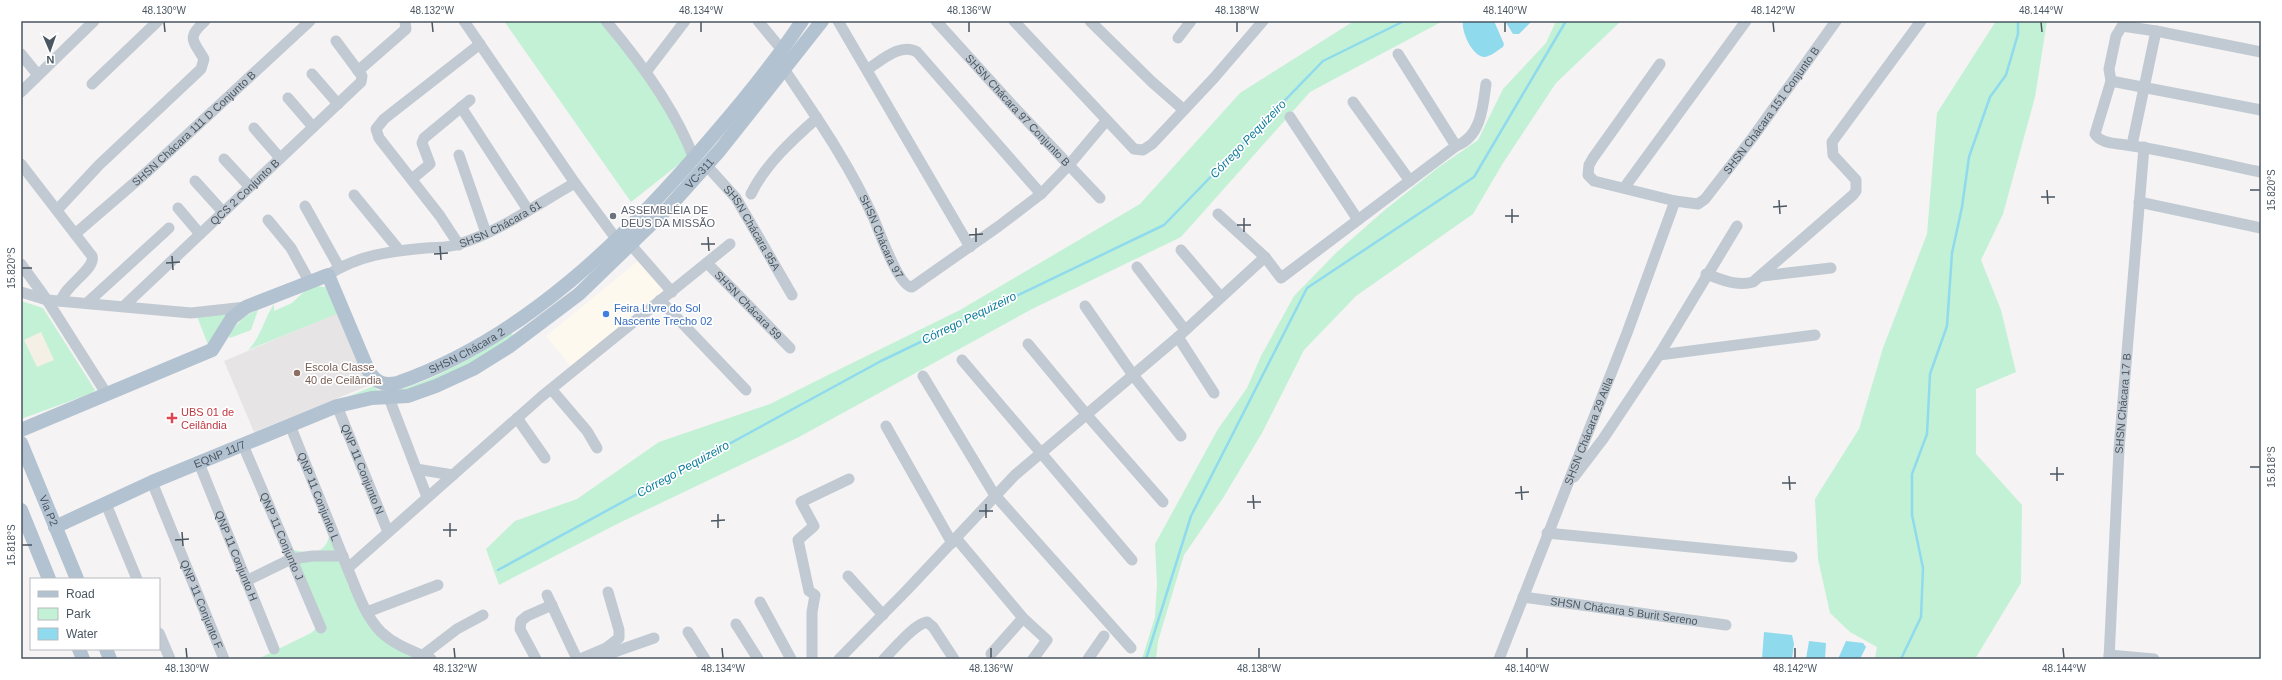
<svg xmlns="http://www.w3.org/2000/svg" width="2282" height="680" viewBox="0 0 2282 680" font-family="Arial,sans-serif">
	<rect width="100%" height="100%" fill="#f5f3f3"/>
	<path fill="#fdf9ef" d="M639,260L665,292L572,368L546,336Z"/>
	<path fill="#e6e4e5" d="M340,312L370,385L254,432L224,361Z"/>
	<g fill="#c3f1d5">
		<path d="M504,21H606L669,112L688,157L631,202Z"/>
		<path d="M1354,21H1443L1310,92L1181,237L1032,309L799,437L619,523L499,585L486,549L515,521L577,499L659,442L770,404L842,368L960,310L1140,204L1240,93Z"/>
		<path d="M1556,21H1621L1556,83L1503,163L1473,214L1356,296L1304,350L1262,433L1223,498L1184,555L1158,641L1156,659H1142L1155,617L1157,584L1155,544L1218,429L1247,388L1261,356L1294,296L1337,252L1386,209L1439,167L1478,140L1503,89L1546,43Z"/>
		<path d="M1996,21H2047L2035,97L2003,214L1981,260L2001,310L2016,372L1976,389V454L2022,505L2021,583L1975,659H1875L1877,647L1850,632L1830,613L1818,559L1815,499L1859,429L1883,348L1927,234L1937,113Z"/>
		<path d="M316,286L325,287L339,313L248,350C261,337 264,319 274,304V311L292,303L308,288Z"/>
		<path d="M21,301L43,308L95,390L92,393L21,419Z"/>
		<path d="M258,310L251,330L230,338L229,336C237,323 244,315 258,310Z"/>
		<path d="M235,312L209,347L196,314Z"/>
		<path d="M511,333L515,336L425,390L342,399L374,386L377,390C383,390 390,391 396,390C427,384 484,352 511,333Z"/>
		<path d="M329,537L336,545L348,585L389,637L432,659H258L311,633L323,622L293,550C309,553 324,556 329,537Z"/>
	</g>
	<path fill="#f5f0e5" d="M41,332L54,360L37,367L24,340Z"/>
	<g fill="#90daee">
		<path d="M1463,21H1494L1504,44L1503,47C1498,50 1490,57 1484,57C1472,56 1461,31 1463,21Z"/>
		<path d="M1505,21H1532L1519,34H1513Z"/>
		<path d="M1764,632L1792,635L1794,644L1792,659H1762Z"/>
		<path d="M1809,641L1826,643L1825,659H1806Z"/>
		<path d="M1846,641L1863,643L1866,647L1860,659H1838Z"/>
	</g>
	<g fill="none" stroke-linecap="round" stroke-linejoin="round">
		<g stroke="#90daee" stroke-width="2.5">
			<path d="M498,570L881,361L1164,225L1323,61L1404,21"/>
			<path d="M1146,659L1191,516L1307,288L1474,177L1566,21"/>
			<path d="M1901,659L1921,617L1923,568L1912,515V474L1927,434L1930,374L1947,326L1952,253L1962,207L1969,157L1990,97L2006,75L2018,34V21"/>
		</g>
		<g stroke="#c1cad2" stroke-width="11">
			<path d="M464,21L575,183L617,240"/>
			<path d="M606,21C638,59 677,112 694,159"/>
			<path d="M758,21L783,51"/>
			<path d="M838,21L970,247"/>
			<path id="s1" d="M936,21L1014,107L1100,198"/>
			<path d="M1014,21L1134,149L1143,150L1152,144L1214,78L1263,21"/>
			<path d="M1090,21L1152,82L1184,110"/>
			<path d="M1178,38L1191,21"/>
			<path d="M2261,52L2156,31L2122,26L2116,36L2109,69L2111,81L2095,134C2101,144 2116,143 2126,145C2171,151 2216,163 2261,172"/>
			<path d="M21,54L38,75"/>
			<path d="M1398,54L1456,146"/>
			<path id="s2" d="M1660,64L1593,158L1589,165L1588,175L1594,181L1675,201L1698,204L1705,199L1753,137L1836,21"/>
			<path id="s3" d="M784,69C817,118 850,165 874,219C879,231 899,287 912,287L999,226L1041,194L917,52C901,42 881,61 868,69"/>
			<path d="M358,71L406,29L405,21"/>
			<path d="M646,72L685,21"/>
			<path d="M312,74L338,104"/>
			<path d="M2111,81L2261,110"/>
			<path d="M92,84L158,21"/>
			<path d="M21,92L94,21"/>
			<path d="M288,98L313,127"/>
			<path d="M1353,102L1410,181"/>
			<path d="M461,107L528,210"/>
			<path d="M1290,117L1358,220"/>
			<path d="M254,128L280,158"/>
			<path d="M2132,145L2156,31"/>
			<path d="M459,155L486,233"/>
			<path d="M224,159L249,186"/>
			<path d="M21,164L92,256C96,269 66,284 61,301"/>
			<path id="s4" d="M707,166L736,198L792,295"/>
			<path d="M412,179L430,164L422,143L424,138L470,100"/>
			<path d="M195,181L223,212"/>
			<path d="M1624,188L1746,21"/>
			<path d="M751,194C765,165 792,140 817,118"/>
			<path d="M1041,194L1069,165L1106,121"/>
			<path d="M354,195L399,250"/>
			<path d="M2139,202L2261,228"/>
			<path d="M305,206L339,267"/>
			<path d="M178,208L200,234"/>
			<path d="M57,210L99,165L201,69L204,59C193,40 186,38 205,21"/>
			<path d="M1218,214L1265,257L1281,278L1456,146C1481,137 1483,107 1486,84"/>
			<path d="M268,220L291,248L309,281"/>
			<path id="s5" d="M75,234L147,172L310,21"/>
			<path d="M459,245L440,216L379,138L376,129L384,119L480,44"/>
			<path d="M631,245L672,292"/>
			<path d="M1181,250L1220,296"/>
			<path id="s6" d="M707,263L790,348"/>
			<path d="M21,264L47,300L106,393"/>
			<path d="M1137,267L1185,330"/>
			<path d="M1706,274C1721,279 1737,287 1753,282L1853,195L1856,191V180L1833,155L1832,142L1921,21"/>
			<path id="s7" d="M328,275C358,255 391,251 426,248C437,247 449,248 459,244C499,232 539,203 575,183"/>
			<path d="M1762,276L1831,268"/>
			<path d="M21,292L47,300L191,313L246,307"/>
			<path d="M660,300L746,390"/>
			<path d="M87,303L169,228"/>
			<path id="s8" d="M124,306L361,82L362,76L336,41"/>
			<path d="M1085,306L1133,375L1181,436"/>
			<path d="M1178,337L1214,393"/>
			<path d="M1028,344L1086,414L1163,502"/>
			<path d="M1659,355L1815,335"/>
			<path d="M962,360L1132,560"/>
			<path d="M923,376L994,494L1131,648"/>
			<path d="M552,390L587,431L597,448"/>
			<path d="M389,398L427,497"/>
			<path id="s9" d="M337,406L388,532"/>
			<path d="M517,418L545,458"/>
			<path id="s10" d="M290,425C309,473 328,520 347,567C356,588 364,615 381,632C396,646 413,651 431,659"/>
			<path d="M886,426L952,543"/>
			<path id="s11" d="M243,445L321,628"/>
			<path id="s12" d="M199,463L274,649"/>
			<path d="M416,469L453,475"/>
			<path d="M1574,477L1603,439L1659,355L1737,226"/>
			<path id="s13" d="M152,482L224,659"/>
			<path d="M106,504L137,579"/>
			<path d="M1547,533L1792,557"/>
			<path d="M956,538L1023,618L1047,640L1033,659"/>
			<path d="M348,568L541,397L730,244"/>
			<path d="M848,576L883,615"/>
			<path d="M246,581L291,559L313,556H343"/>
			<path d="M547,595L577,659"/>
			<path id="s14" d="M1523,597L1726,625"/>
			<path d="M760,602L791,659"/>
			<path d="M367,612L438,585"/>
			<path d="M736,624L758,659"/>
			<path d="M688,632L705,659"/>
			<path d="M159,633L170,659"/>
			<path d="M991,654L1023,618"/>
			<path d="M423,655L457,629L483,615"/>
			<path d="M2109,655L2154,659"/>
			<path d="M600,657L654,638"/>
			<path d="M536,659L520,629L521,621L527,616L552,605"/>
			<path d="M580,659L606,648L619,638V630L608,592"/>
			<path d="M812,659V612L815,595L809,591L798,540L814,526L801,502L849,479"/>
			<path d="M839,659L907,590L1015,475L1178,337L1265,257"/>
			<path d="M884,659C894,649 914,624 927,622L933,627L954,659"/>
			<path d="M1088,659L1104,636"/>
			<path id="s15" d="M1499,659L1627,333L1675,201"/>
			<path id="s16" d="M2109,659L2119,449L2144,147"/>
		</g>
		<g stroke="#b3c2d1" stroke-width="14">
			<path id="s17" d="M21,430L212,350L232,318L246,307L328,275L368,370C375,382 383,386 397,383C524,339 626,238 711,138C744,100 775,62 802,21"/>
			<path id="s18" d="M21,443L77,579"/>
			<path d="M21,510L49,579"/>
			<path id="s19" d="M55,527L152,482L337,406L372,398L408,396L436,386L473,369L510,346L579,294L670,206L720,150L822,21"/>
			<path d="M79,649L83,659"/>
			<path d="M106,649L110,659"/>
		</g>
	</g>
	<path fill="none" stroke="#4a5661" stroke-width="1.5" d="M164,22L165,32M432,22L433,32M701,22V32M969,22V32M1237,22V32M1505,22V32M1773,22L1774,32M2041,22L2042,32M2047,190L2048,204M2250,190H2260M2041,197H2055M1779,200L1780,214M1773,207L1787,206M1512,209V223M1505,216H1519M1244,218V232M1237,225H1251M976,228V242M969,235L983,234M708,237L709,251M701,244H715M440,246L441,260M434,254L448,253M172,256L173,270M166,263L180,262M22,268H32M2057,467V481M2250,467H2260M2050,474H2064M1789,476L1790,490M1782,483H1796M1521,486L1522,500M1515,493L1529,492M1253,495L1254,509M1247,502H1261M986,504V518M979,511H993M718,514V528M711,521L725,520M450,523V537M443,530H457M182,532L183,546M175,540L189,539M22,545H32M186,648L187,658M454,648L455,658M722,648L723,658M991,648V658M1259,648V658M1527,648V658M1795,648V658M2063,648L2064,658"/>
	<circle fill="#6b7280" stroke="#fff" stroke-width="1.5" cx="613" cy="216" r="4"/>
	<circle fill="#3f7fe0" stroke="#fff" stroke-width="1.5" cx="606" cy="314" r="4"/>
	<circle fill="#8d6e63" stroke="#fff" stroke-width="1.5" cx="297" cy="373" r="4"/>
	<path fill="#e0444e" stroke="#fff" stroke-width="1.5" d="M170 412h4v4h4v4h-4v4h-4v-4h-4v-4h4z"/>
	<g text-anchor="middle" stroke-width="3.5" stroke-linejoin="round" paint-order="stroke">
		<g font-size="11" fill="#4a5661" stroke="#fff">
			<text dy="4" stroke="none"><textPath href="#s1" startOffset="121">SHSN Chácara 97 Conjunto B</textPath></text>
			<text dy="4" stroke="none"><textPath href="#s2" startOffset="368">SHSN Chácara 151 Conjunto B</textPath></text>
			<text dy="4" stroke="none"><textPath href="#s5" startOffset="159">SHSN Chácara 111 D Conjunto B</textPath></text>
			<text dy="4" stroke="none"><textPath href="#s19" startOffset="750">VC-311</textPath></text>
			<text dy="4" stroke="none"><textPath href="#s8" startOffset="166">QCS 2 Conjunto B</textPath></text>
			<text dy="4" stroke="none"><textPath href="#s7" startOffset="182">SHSN Chácara 61</textPath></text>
			<text dy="4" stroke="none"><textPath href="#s4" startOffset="77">SHSN Chácara 95A</textPath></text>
			<text dy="4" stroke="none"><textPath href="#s3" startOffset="194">SHSN Chácara 97</textPath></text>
			<text dy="4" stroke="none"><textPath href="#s6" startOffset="59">SHSN Chácara 59</textPath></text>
			<text dy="4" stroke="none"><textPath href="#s17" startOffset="565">SHSN Chácara 2</textPath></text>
			<text dy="4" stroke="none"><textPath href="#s16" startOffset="256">SHSN Chácara 17 B</textPath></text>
			<text dy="4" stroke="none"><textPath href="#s15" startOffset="245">SHSN Chácara 29 Atila</textPath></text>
			<text dy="4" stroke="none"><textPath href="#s19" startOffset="180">EQNP 11/7</textPath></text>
			<text dy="4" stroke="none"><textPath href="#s9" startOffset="68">QNP 11 Conjunto N</textPath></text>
			<text dy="4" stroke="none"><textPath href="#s10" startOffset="77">QNP 11 Conjunto L</textPath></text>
			<text dy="4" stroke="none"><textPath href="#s18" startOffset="73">Via P2</textPath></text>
			<text dy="4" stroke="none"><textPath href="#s11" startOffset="99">QNP 11 Conjunto J</textPath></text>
			<text dy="4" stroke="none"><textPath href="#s12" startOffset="100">QNP 11 Conjunto H</textPath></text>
			<text dy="4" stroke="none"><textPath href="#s13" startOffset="132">QNP 11 Conjunto F</textPath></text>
			<text dy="4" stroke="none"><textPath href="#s14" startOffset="102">SHSN Chácara 5 Burit Sereno</textPath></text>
		</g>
		<g font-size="11" fill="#5b616d" stroke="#fff" text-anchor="start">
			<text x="621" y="214">ASSEMBLÉIA DE<tspan x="621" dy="13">DEUS DA MISSÃO</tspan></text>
		</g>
		<g font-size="11" fill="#366cbe" stroke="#fff" text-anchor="start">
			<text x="614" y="312">Feira LIvre do Sol<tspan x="614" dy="13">Nascente Trecho 02</tspan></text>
		</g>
		<g font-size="11" fill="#785e54" stroke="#fff" text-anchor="start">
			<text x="305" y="371">Escola Classe<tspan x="305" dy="13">40 de Ceilândia</tspan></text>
		</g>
		<g font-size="11" fill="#be3a42" stroke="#fff" text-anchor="start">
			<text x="181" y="416">UBS 01 de<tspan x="181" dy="13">Ceilândia</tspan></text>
		</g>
		<g font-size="12" font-style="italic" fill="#0c7c9b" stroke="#fff">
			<text transform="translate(1248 139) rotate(-46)" y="4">Córrego Pequizeiro</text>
			<text transform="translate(969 318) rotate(-26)" y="4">Córrego Pequizeiro</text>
			<text transform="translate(683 469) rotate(-29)" y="4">Córrego Pequizeiro</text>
		</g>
	</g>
	<rect width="2282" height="680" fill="none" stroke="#ffffff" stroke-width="44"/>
	<rect x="30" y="578" width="130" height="72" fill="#ffffff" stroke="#b7bbc0"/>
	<rect x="38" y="591" width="20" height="6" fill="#b3c2d1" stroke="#b7bbc0"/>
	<text x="66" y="598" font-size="12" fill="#4a5661">Road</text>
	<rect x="38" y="608" width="20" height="12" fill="#c3f1d5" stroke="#b7bbc0"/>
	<text x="66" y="618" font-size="12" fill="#4a5661">Park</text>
	<rect x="38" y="628" width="20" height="12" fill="#90daee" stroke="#b7bbc0"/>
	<text x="66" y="638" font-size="12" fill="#4a5661">Water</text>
	<g transform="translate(50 50) rotate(178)" stroke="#ffffff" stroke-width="3" paint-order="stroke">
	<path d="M0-3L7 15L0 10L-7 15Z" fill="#4a5661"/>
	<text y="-6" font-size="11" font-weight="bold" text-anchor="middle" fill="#4a5661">N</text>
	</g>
	<rect x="22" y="22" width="2238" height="636" fill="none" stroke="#4a5661" stroke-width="1.5"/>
	<g font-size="10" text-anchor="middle" fill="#4a5661">
		<text x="164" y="14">48.130°W</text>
		<text x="432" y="14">48.132°W</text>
		<text x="701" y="14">48.134°W</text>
		<text x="969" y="14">48.136°W</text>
		<text x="1237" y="14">48.138°W</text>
		<text x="1505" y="14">48.140°W</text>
		<text x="1773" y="14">48.142°W</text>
		<text x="2041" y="14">48.144°W</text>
		<text transform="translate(2271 190) rotate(-90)" y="4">15.820°S</text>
		<text transform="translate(11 268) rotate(-90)" y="4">15.820°S</text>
		<text transform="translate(2271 467) rotate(-90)" y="4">15.818°S</text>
		<text transform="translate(11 545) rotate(-90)" y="4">15.818°S</text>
		<text x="187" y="672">48.130°W</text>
		<text x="455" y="672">48.132°W</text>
		<text x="723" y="672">48.134°W</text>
		<text x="991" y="672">48.136°W</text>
		<text x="1259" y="672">48.138°W</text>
		<text x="1527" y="672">48.140°W</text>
		<text x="1795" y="672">48.142°W</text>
		<text x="2064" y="672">48.144°W</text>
	</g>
</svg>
